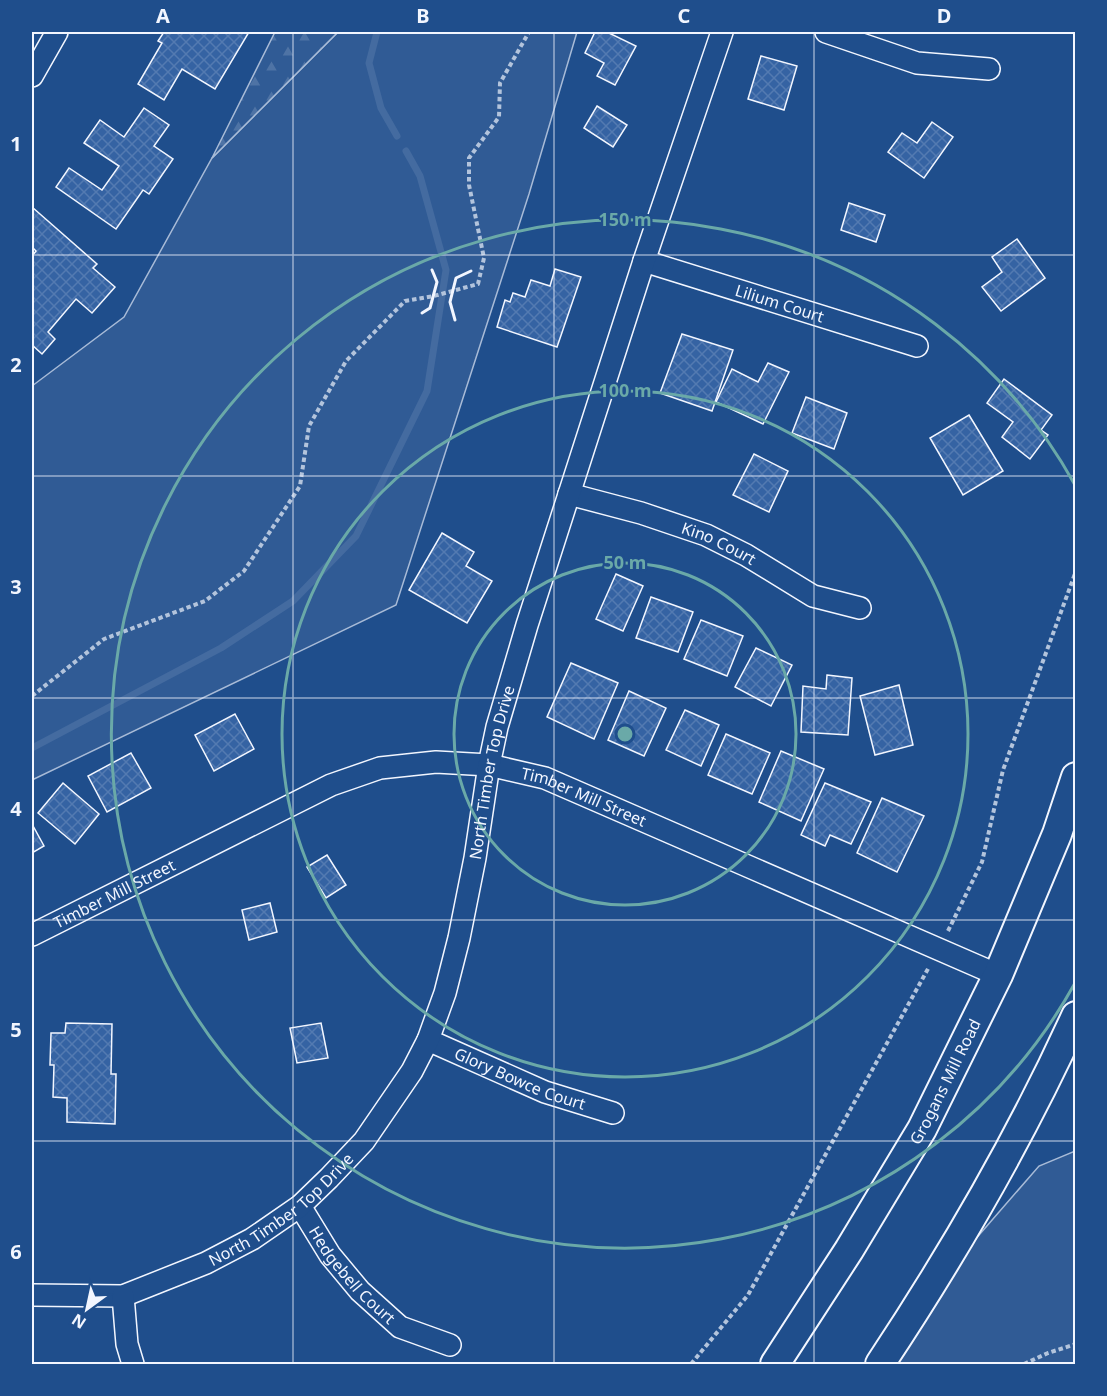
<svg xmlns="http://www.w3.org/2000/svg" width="1107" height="1396" viewBox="0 0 1107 1396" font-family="'Noto Sans',sans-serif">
	<defs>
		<pattern id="forest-firs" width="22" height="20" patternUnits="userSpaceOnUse" patternTransform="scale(1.5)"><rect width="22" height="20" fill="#305b95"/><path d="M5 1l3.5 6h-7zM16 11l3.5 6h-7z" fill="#4e73a5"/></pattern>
		<pattern id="building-cross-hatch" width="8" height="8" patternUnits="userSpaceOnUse" patternTransform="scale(1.5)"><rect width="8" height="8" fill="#3563a3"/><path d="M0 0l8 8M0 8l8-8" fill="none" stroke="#537ab1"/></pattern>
	</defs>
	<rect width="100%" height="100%" fill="#1f4e8c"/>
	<g fill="#305b95" stroke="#a8bbd7" stroke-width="1.5">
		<path d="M338,32H577L529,194L396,605L32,780V386L124,317L212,158Z"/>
		<path d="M1075,1151V1364H895L973,1242L1039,1166Z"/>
	</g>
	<path fill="url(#forest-firs)" stroke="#a8bbd7" stroke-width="1.5" d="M275,32H338L212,158Z"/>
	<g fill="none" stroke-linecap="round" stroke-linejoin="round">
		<g stroke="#446ba0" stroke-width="7">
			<path d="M377,32L369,63L381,108L397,136"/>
			<path d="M32,748L221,648L293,601L356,536L427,391L446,270L420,176L406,151"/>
		</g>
	</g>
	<g fill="url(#building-cross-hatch)" stroke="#f2f6ff" stroke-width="1.5">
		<path d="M164,32H249L215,89L182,69L164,100L138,84L162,43L158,41Z"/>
		<path d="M595,32H607L636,46L615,85L597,76L604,63L585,53Z"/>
		<path d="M761,56L797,66L784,110L748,99Z"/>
		<path d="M597,106L627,125L613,147L584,128Z"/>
		<path d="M144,108L169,125L154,146L173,159L149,194L143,190L116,229L56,187L69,168L102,190L119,166L84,143L100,120L124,137Z"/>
		<path d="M932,122L953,137L924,178L888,152L902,133L917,143Z"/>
		<path d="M849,203L885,215L876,242L841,230Z"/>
		<path d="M32,207L97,264L93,268L115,287L92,313L76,299L48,332L55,339L42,354L32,345V256L36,251L32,247Z"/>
		<path d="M1017,239L1045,278L1001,311L982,287L1002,272L992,257Z"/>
		<path d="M555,269L581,277L557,347L497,327L505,300L510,302L513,293L525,297L531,280L550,286Z"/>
		<path d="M682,334L733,350L712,411L660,393Z"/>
		<path d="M768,363L789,372L763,424L716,402L732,369L758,382Z"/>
		<path d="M1004,379L1052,415L1041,430L1048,435L1030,459L1002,437L1013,422L987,403Z"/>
		<path d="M806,397L847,413L834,449L792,433Z"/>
		<path d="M969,415L1003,471L963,495L930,438Z"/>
		<path d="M754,454L788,471L769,512L733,495Z"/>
		<path d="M442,533L474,552L466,566L492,581L467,623L409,590Z"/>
		<path d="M616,574L643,586L623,631L596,619Z"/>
		<path d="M651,597L693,612L678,652L636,638Z"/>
		<path d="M701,620L743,636L727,676L684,659Z"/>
		<path d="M756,648L792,665L771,706L735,687Z"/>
		<path d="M571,663L618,683L594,739L547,717Z"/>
		<path d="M827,675L852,678L848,735L801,732L803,686L826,689Z"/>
		<path d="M899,685L913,745L875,755L860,696Z"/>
		<path d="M629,691L666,708L644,756L608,740Z"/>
		<path d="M685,710L719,725L701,766L666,750Z"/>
		<path d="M235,714L254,749L214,771L195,735Z"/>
		<path d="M726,734L770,753L752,794L708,775Z"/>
		<path d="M781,751L824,769L801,821L759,802Z"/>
		<path d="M131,753L151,788L107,812L88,776Z"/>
		<path d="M63,783L99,814L75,844L38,813Z"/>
		<path d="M825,783L871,802L851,844L830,835L825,846L801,835Z"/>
		<path d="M882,798L924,816L897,872L857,853Z"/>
		<path d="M32,824L44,846L32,853Z"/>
		<path d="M327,855L346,885L326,898L307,867Z"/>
		<path d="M270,903L277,932L249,940L242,910Z"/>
		<path d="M66,1023L112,1024L111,1074H116L115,1124L67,1122V1098L53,1097L54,1065H50L51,1033H65Z"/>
		<path d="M321,1023L328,1058L297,1063L290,1028Z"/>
	</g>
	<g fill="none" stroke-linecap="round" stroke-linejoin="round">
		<g stroke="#f2f6ff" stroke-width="24">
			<g id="street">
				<path d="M826,32L917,63L989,69"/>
				<path d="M32,76L57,32"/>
				<path id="s1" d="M644,261L917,346"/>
				<path id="s2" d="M569,494L641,513L706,535L746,555L813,596L860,608"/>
				<path id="s3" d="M32,935L331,785L380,768L436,762L489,765L545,778L998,975"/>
				<path id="s4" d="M428,1040L545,1092L613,1113"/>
				<path id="s5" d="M300,1206L330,1255L360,1291L400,1327L450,1345"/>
				<path id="s6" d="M32,1295L123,1296L206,1263L252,1239L300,1206L329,1178L364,1141L412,1071L428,1040L445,993L459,938L475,858L489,765L497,727L527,625L644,261L722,32"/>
				<path d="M123,1296L127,1344L133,1364"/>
			</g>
		</g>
		<g stroke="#f2f6ff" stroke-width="32">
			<g id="secondary">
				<path id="s7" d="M775,1364L849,1250L922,1129L998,975L1057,834L1076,777"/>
				<path d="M880,1364C953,1254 1021,1137 1076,1016"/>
			</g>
		</g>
		<g stroke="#b3c4dc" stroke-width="4" stroke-dasharray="4.5 3" stroke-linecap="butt">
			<path d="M32,696L104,639L205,601L244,571L300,486L309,426L346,361L405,301L434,296L478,284L484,258L469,185V158L499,117L500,83L529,32"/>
			<path d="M948,931L982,862L1003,770L1076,571"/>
			<path d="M691,1364L748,1295L929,967"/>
			<path d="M1024,1364L1048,1353L1076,1344"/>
		</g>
		<use href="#street" stroke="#1f4e8c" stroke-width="21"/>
		<use href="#secondary" stroke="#1f4e8c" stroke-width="28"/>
		<g stroke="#f2f6ff" stroke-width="3">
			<path d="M422,313L430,308L437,282L432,270"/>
			<path d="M455,320L450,302L456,278L471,271"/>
		</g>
	</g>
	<path fill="none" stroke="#f2f6ff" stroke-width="1.5" stroke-opacity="0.55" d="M293,32V1364M554,32V1364M814,32V1364M32,255H1076M32,476H1076M32,698H1076M32,920H1076M32,1141H1076"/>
	<g fill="none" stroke="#6aa9a8" stroke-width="3">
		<circle cx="625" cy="734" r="171"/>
		<circle cx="625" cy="734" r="343"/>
		<path d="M1075 983A514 514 0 1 1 1075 485"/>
	</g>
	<g text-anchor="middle" stroke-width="4.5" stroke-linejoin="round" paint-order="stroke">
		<g font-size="16" fill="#f2f6ff" stroke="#1f4e8c">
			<text dy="6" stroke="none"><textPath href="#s1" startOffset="142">Lilium Court</textPath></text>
			<text dy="6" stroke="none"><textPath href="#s2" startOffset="158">Kino Court</textPath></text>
			<text dy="6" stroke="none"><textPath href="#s6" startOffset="777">North Timber Top Drive</textPath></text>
			<text dy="6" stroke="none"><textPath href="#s3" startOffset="596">Timber Mill Street</textPath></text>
			<text dy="6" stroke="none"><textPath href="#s3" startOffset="92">Timber Mill Street</textPath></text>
			<text dy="6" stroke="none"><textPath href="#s4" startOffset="100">Glory Bowce Court</textPath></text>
			<text dy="6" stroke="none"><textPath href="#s7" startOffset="330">Grogans Mill Road</textPath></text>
			<text dy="6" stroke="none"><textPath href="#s6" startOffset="273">North Timber Top Drive</textPath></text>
			<text dy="6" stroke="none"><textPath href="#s5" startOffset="87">Hedgebell Court</textPath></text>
		</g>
	</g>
	<circle cx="625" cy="734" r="9" fill="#6aa9a8" stroke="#1f4e8c" stroke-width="3"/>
	<g font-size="18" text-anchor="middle" font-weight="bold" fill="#6aa9a8" stroke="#1f4e8c" stroke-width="4.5" stroke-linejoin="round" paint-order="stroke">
		<text x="625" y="226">150 m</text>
		<text x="625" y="397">100 m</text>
		<text x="625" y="569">50 m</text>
	</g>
	<rect width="1107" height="1396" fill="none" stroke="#1f4e8c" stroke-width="66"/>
	<g transform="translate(87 1309) rotate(213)" stroke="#1f4e8c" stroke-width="4.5" paint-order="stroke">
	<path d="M0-4.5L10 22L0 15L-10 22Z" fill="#f2f6ff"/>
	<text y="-9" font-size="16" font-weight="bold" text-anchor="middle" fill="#f2f6ff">N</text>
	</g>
	<rect x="33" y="33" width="1041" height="1330" fill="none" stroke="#f2f6ff" stroke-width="2"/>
	<g font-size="20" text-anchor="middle" font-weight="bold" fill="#f2f6ff">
		<text x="163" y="23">A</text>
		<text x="423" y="23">B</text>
		<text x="684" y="23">C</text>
		<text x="944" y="23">D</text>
		<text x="16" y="151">1</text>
		<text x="16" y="372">2</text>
		<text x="16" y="594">3</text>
		<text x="16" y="816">4</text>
		<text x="16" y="1037">5</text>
		<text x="16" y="1259">6</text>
	</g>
</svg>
